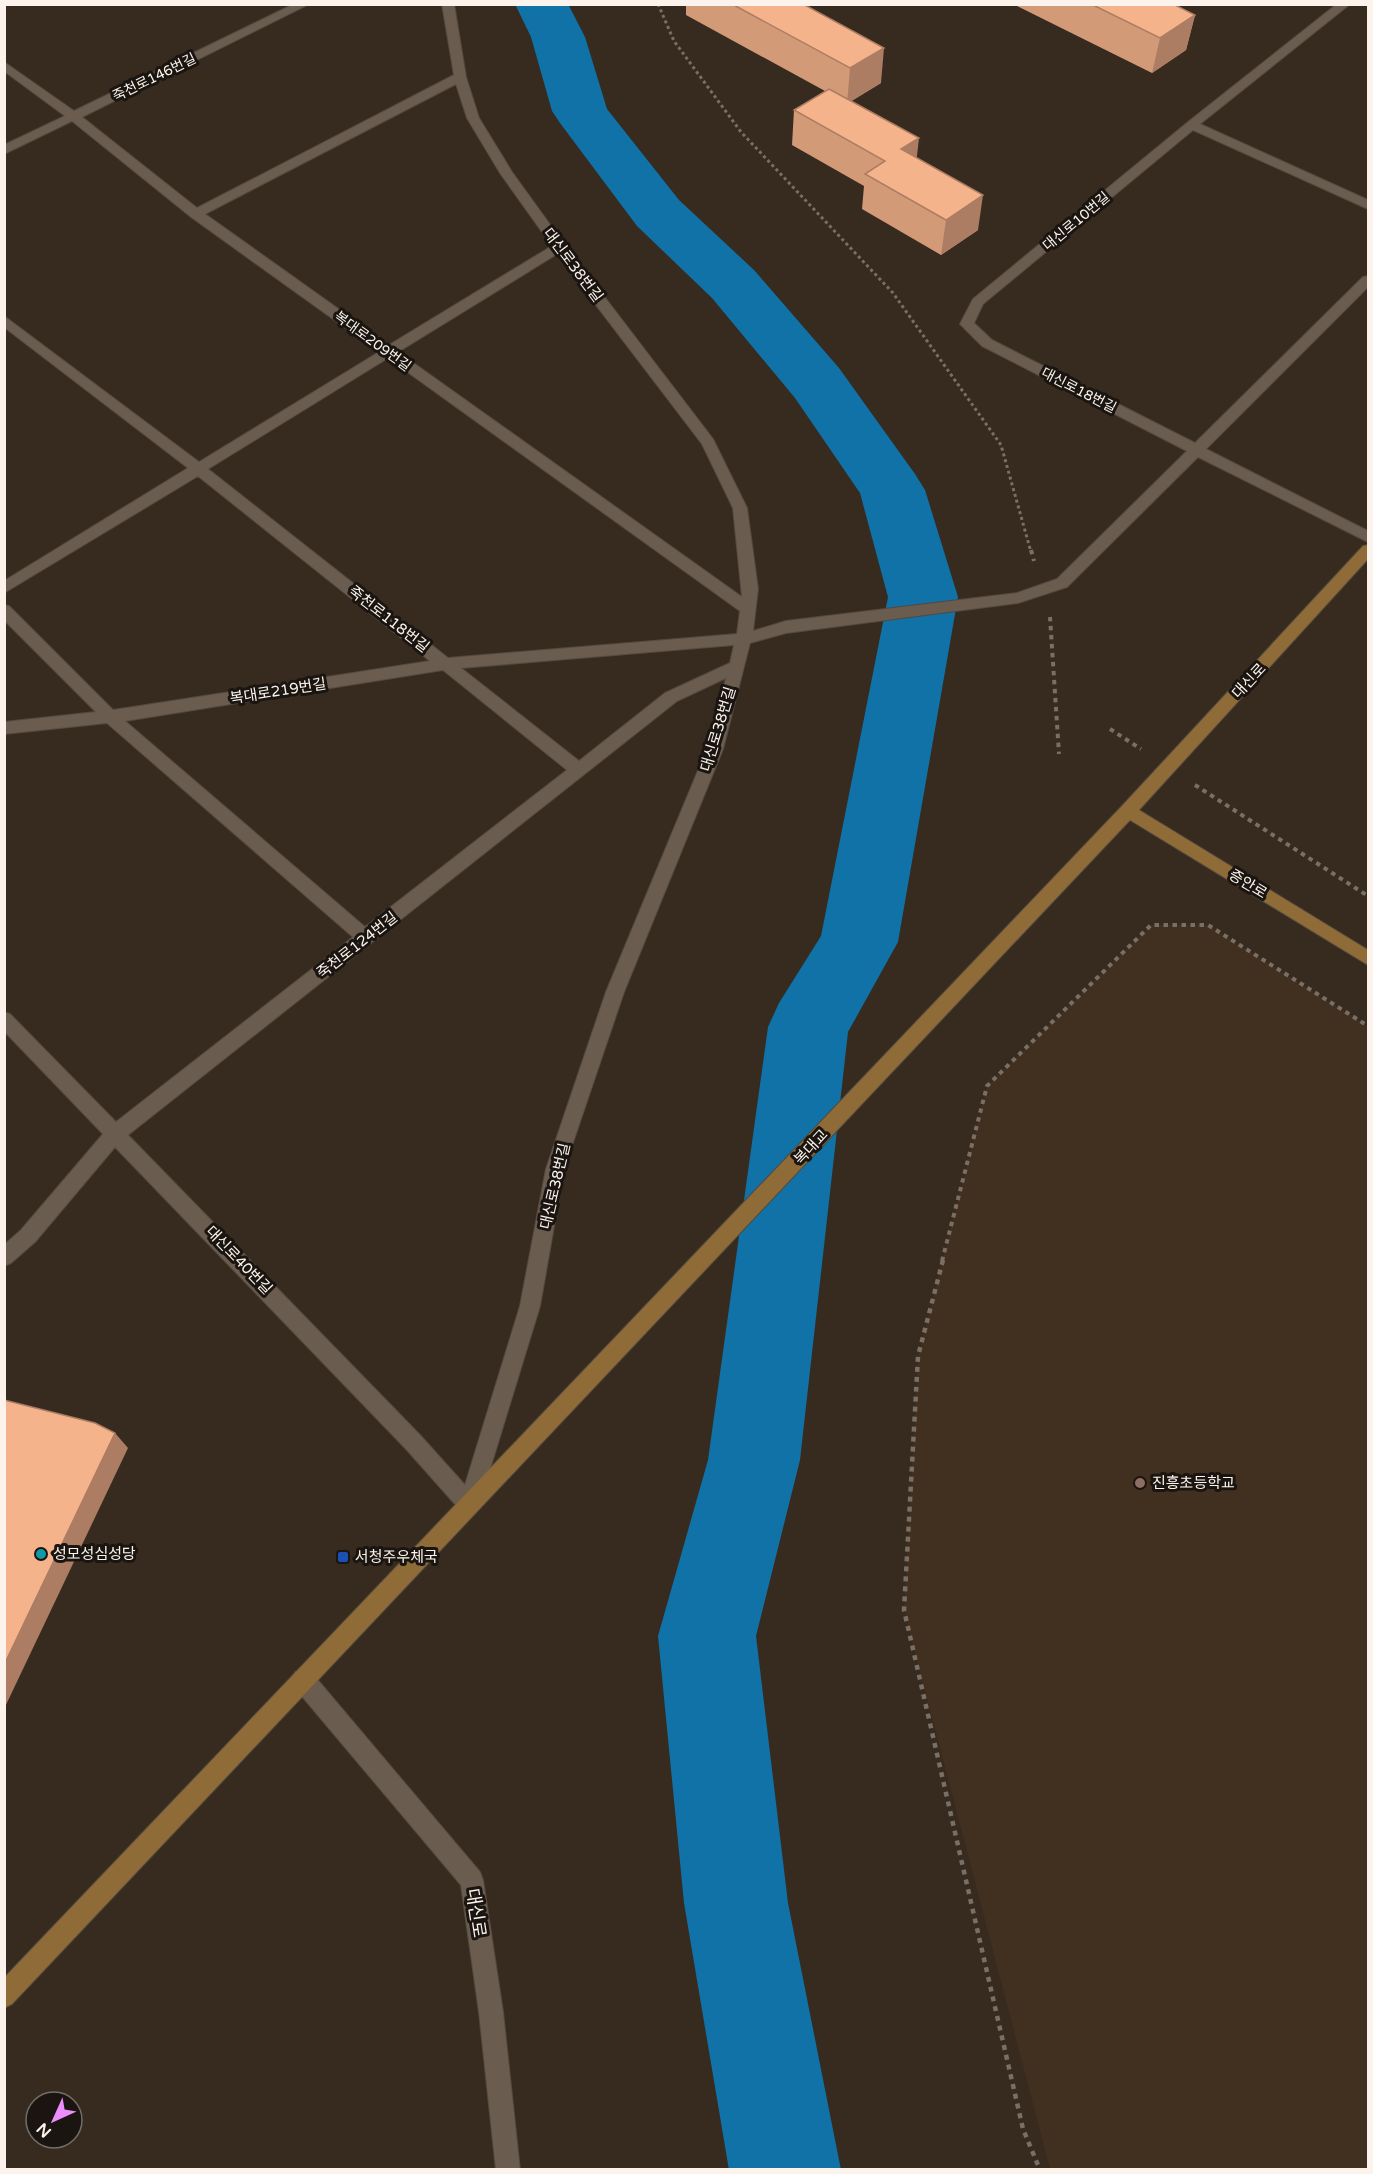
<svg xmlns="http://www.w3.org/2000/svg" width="1373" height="2174" viewBox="0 0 1373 2174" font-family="'Varela Round','Noto Sans KR',sans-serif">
	<rect width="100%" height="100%" fill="#372b20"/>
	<path fill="#412f1f" d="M1151,925H1208L1368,1026V2169H1050L904,1610L918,1356L987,1086Z"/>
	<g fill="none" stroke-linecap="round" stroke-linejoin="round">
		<path fill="#1072a7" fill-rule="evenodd" d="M515,4H568L585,37L607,109L679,200L754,270L839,368L915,474L925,490L958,597L898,942L848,1032L800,1460L756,1636L788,1903L841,2170H729L684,1903L658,1636L708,1460L768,1027L779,1003L821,936L888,597L860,493L795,398L712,298L637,226L560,123L552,111L531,37Z"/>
		<g stroke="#53493f" stroke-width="2">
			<g id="street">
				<path d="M294,4H309L82,117L197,208L454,75L442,4H454L466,77L479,118L512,172L564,244L713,439L747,508L758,589L753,631L786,621L1017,593L1057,579L1187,451L982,346L960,324L973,299L1188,122L1337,4H1350L1200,124L1368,200V209L1193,130L983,304L974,323L992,340L1195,443L1363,277L1368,276V287L1206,449L1368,531V542L1198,457L1067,587L1018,603L786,633L750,643L723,749L624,992L564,1169L540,1306L479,1505L476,1512L469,1515L462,1512L406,1449L115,1147L35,1242L11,1263L4,1266V1245L21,1230L103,1134L4,1031V1012L10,1014L116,1122L353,937L107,723L4,734V722L96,712L4,620V605L9,606L113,710L430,661L198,476L4,593V581L188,468L4,327V316L199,462L379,352L191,217L72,121L4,154V145L65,116L4,71V62L74,111ZM456,84L467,118L500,173L552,246L389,345L205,214ZM557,254L702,444L733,508L742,597L398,352ZM388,358L740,611L737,634L448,658L208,469ZM734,645L730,663L665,693L579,761L461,668ZM443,670L567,770L365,927L125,721ZM726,678L707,749L606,992L546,1169L520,1306L465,1485L420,1435L128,1135L677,701Z"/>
				<path d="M303,1669L311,1672L480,1872L483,1880L503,2012L520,2170H496L479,2012L461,1885L295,1688L292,1680L295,1672Z"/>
			</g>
		</g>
		<g stroke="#53493f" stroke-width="2">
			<path id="secondary" d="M1368,545V559L1139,810L1368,950V965L1130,820L12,2004L4,2008V1978L1122,806L1363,546Z"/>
		</g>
		<path stroke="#796f65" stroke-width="3" stroke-dasharray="3 3" stroke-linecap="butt" d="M658,4L674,41L741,132L893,293L1001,445L1031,552"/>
		<g stroke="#796f65" stroke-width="4" stroke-dasharray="4.5 4.5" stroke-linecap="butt">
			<path d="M1031,550L1034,561"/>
			<path d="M1050,617L1059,754"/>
			<path d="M1110,729L1141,749"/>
			<path d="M1195,785L1368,896"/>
			<path d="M942,1261L987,1086L1151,925H1208L1368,1026"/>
		</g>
		<path stroke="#796f65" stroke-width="4.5" stroke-dasharray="5 5" stroke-linecap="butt" d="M943,1260L918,1356L904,1610L1023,2129L1040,2170"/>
		<use href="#street" fill="#6a5c4f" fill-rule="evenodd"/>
		<use href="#secondary" fill="#8f6b37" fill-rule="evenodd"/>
	</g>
	<g fill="#d39a78">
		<path d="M686,4H803L881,83L851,101L916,157L978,230L941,255L862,209L864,186L792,145L794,110L825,91L686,15Z"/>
		<path d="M1013,4H1173L1195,15L1186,50L1152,73Z"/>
	</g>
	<g fill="#ac7d62">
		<path d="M1195,15L1186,50L1152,73L1160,38Z"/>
		<path d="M884,48L881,83L847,104L850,68Z"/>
		<path d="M919,138L915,173L901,149Z"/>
		<path d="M983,195L978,230L941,255L946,220Z"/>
		<path d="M115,1433L128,1448L4,1709V1665Z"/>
	</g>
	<g fill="#f5b38c" stroke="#ac7d62" stroke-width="1.5">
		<path d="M732,4H803L884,48L850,68Z"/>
		<path d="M1091,4H1173L1195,15L1160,38Z"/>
		<path d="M829,89L919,138L901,149L983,195L946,220L865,174L885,161L794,110Z"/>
		<path d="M4,1400L95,1423L115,1433L4,1665Z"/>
	</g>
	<circle fill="#8d6e63" stroke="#1a1510" stroke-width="2" cx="1140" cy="1483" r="6"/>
	<circle fill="#0f9aa8" stroke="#1a1510" stroke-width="2" cx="41" cy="1554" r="6"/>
	<rect fill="#1a4fb4" stroke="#1a1510" stroke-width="2" x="337" y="1551" width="12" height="12" rx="3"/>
	<g text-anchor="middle" stroke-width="6" stroke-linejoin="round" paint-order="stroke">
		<g font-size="14" fill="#fbf3ec" stroke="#1a1510">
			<text transform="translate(154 77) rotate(-26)" y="5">죽천로146번길</text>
			<text transform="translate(1076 221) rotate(-40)" y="5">대신로10번길</text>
			<text transform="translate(373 341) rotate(36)" y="5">복대로209번길</text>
			<text transform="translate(1079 390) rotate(27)" y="5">대신로18번길</text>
		</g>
		<g font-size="15" fill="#fbf3ec" stroke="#1a1510">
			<text transform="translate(573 265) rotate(53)" y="5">대신로38번길</text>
			<text transform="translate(389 619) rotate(38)" y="5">죽천로118번길</text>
			<text transform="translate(1249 681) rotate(-47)" y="5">대신로</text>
			<text transform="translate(278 691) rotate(-9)" y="5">복대로219번길</text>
			<text transform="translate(718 729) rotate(-73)" y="5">대신로38번길</text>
			<text transform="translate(1248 884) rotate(31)" y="5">증안로</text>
			<text transform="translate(357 945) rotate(-38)" y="5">죽천로124번길</text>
			<text transform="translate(811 1147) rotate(-47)" y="5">복대교</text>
			<text transform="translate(555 1186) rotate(-77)" y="5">대신로38번길</text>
			<text transform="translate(239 1260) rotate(46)" y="5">대신로40번길</text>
		</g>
		<g font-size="15" fill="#fbf3ec" stroke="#1a1510" text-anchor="start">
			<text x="1152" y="1488">진흥초등학교</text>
			<text x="53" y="1559">성모성심성당</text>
			<text x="355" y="1562">서청주우체국</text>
		</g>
		<g font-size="18" fill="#fbf3ec" stroke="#1a1510">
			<text transform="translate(476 1913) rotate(81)" y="6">대신로</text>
		</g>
	</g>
	<rect width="1373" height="2174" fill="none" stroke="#fbf3ec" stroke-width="12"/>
	<g transform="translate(54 2120) rotate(225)"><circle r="28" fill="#1a1510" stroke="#746e68" stroke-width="1.5"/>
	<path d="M0-4.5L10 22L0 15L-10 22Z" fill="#eb8dfb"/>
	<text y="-9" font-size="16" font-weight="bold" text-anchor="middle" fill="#fbf3ec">N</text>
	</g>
</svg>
